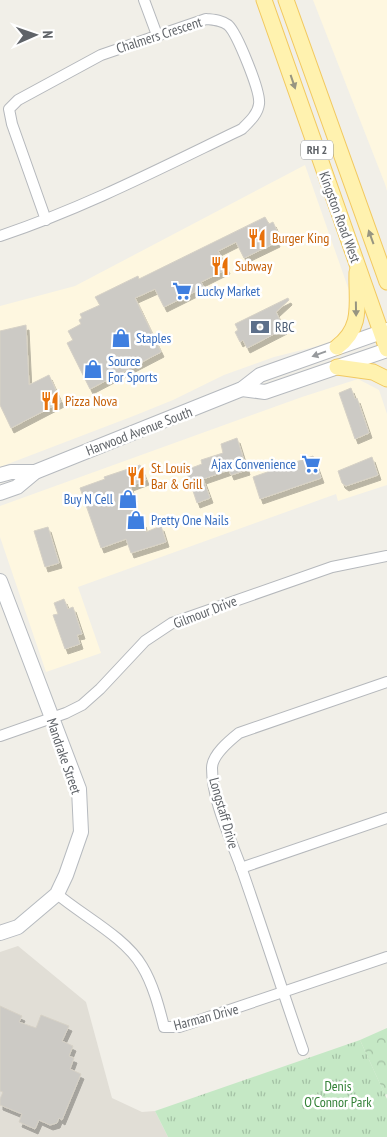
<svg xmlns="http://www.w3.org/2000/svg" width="387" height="1137" viewBox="0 0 387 1137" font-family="'PT Sans Narrow',sans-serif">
	<defs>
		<pattern id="forest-crowns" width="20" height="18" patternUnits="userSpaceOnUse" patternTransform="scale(1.25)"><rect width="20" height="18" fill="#c5e8c5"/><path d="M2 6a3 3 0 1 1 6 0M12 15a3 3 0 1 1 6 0" fill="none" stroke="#a3c0a4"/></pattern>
		<pattern id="park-tufts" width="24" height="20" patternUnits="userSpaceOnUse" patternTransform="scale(1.25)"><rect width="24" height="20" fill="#c5e8c5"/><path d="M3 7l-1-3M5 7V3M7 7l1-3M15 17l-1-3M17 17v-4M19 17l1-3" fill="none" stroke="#a3c0a4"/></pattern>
		<filter id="shadow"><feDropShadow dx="3" dy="5" stdDeviation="0" flood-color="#0004"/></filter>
	</defs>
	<rect width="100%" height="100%" fill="#f1efe8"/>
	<g fill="#fef7e0">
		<path d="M313,0H387V191L385,184Z"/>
		<path d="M305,165L352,299L350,327L334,342L274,357L224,375L173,400L136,415L0,467V306L75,286Z"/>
		<path d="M358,379L379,390L387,414V485L338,501L336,494L78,587L101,653L46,672L0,537V506L302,397Z"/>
	</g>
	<path fill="#e1ded6" d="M18,946L86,1002L112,1098L142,1112L155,1111L168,1137H0V952Z"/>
	<path fill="url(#forest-crowns)" d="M387,1028V1094L385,1095L360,1040Z"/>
	<path fill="url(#park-tufts)" d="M360,1040L387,1099V1137H168L155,1111Z"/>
	<g fill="#cccac5" stroke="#d6d1c6" filter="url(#shadow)">
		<path d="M265,217L269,224L273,222L278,233L274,235L277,242L244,258L236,242L218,251L227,269L201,282L204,287L164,307L155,289L135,298L161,352L90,389L67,343L73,340L68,331L81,324L79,320L82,318L80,314L100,305L95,297L138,276L139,279Z"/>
		<path d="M288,298L289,300L276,312L284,329L247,348L243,340L240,342L235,332L238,330L235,324Z"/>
		<path d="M26,325L29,385L49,375L61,402L11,428L0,405V331Z"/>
		<path d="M351,388L355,399L357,398L369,433L355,439L339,393Z"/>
		<path d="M237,438L247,470L231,475L229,470L203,479L210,498L197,503L186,470L202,464L201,460L223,453L221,444Z"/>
		<path d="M313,456L321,478L260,499L253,477Z"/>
		<path d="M372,457L378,475L346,486L342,483L338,471Z"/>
		<path d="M140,465L146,480L130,486L134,497L132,498L140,523L143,522L146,532L161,526L166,542L131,553L126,539L101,548L80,488L105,479L104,477Z"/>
		<path d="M48,527L59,563L45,567L34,531Z"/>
		<path d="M64,599L68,609L73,607L82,634L77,635L80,644L65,649L53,615L58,614L54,603Z"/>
		<path d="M0,1006L22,1016L19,1022L36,1028L41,1015L69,1026L62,1041L73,1046L69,1056L74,1058L70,1069L81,1074L62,1120L59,1118L57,1123L50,1125L39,1120L35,1129L19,1122L22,1114L0,1105V1099L3,1092L0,1091Z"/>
	</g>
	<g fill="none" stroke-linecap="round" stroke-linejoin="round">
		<g stroke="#b5b8bc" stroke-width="12">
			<g id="street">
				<path d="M144,0L157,35"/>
				<path d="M0,236C84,208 163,167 242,129C249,122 258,114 259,104C261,92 237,33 228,25C221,20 215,20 206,19L101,55L18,100L9,109L12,124L46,220"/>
				<path d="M0,736L66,713L82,705L100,689L145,641L172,623L332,567L387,556"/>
				<path d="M241,868L387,818"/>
				<path d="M57,894C83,916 125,937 142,966C153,984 159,1007 164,1027H179L194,1022L387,957"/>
				<path d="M303,1050C282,990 263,930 242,870C231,839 212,801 212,768C212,755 229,741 239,733L387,682"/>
			</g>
		</g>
		<g stroke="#b6babf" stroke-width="16">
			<g id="secondary">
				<path d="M242,389L265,392L387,350"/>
				<path d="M0,475L11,472H35"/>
				<path d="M0,493L17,487L35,472L242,389L260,375L387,330"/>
				<path d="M0,581L79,789L81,832L66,875L57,894L18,927L0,933"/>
			</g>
		</g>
		<g stroke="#f2c960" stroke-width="17">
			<g id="primary">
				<path d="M264,0L387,349"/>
				<path d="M286,0L387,282"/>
				<path d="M337,347C364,327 356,302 357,272"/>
				<path d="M337,367L373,372L387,379"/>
			</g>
		</g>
		<use href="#street" stroke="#fff" stroke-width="10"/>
		<use href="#secondary" stroke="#fff" stroke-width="14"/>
		<use href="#primary" stroke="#fff2af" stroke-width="15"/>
	</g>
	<defs><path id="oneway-solid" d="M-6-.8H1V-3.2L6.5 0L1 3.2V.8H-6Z" transform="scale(1.25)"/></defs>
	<g fill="#979581">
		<use href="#oneway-solid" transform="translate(293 82) rotate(71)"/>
		<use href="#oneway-solid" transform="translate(371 237) rotate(-110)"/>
		<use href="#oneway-solid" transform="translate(356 309) rotate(89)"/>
	</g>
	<use fill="#979a9d" href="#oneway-solid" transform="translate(319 354) rotate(160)"/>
	<defs>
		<g id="restaurant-bare" transform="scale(1.5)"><path d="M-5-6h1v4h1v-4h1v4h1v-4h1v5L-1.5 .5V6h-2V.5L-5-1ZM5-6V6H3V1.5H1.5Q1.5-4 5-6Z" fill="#e8710a" stroke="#fff" stroke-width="2.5" paint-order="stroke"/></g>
		<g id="supermarket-bare" transform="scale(1.5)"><path d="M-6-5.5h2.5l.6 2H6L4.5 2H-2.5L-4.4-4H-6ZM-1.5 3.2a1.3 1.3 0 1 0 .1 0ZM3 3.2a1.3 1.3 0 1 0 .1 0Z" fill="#3f7fe0" stroke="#fff" stroke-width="2.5" paint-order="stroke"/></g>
		<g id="bank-bare" transform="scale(1.5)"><path d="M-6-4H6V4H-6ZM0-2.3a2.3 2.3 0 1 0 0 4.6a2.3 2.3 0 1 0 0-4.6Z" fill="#5c6f8a" stroke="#fff" stroke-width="2.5" paint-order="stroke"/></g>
		<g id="shop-bare" transform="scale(1.5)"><path d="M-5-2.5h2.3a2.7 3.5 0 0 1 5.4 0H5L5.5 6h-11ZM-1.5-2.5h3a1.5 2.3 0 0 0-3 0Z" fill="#3f7fe0" stroke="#fff" stroke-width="2.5" paint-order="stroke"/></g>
	</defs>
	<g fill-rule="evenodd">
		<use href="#restaurant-bare" x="257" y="238"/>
		<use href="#restaurant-bare" x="220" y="266"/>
		<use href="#supermarket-bare" x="182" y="291"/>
		<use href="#bank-bare" x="260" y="327"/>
		<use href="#shop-bare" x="121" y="338"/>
		<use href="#shop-bare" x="93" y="369"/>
		<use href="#restaurant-bare" x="50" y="401"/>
		<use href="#supermarket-bare" x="311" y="464"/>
		<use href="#restaurant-bare" x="136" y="476"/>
		<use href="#shop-bare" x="128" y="499"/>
		<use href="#shop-bare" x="136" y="520"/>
	</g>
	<g text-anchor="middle" stroke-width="5" stroke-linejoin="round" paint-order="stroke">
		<rect fill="#fff" stroke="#8f9295" stroke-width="1" x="301" y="140.5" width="32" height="19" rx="4"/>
		<g font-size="12" font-weight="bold" fill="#5f6368">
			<text x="317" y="154">RH 2</text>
		</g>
		<g font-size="14" fill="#5f6368" stroke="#fff">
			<text transform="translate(159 35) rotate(-18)" y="5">Chalmers Crescent</text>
			<text transform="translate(340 217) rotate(70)" y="5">Kingston Road West</text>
			<text transform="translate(139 431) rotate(-21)" y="5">Harwood Avenue South</text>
			<text transform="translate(205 612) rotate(-21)" y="5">Gilmour Drive</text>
			<text transform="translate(64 756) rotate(71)" y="5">Mandrake Street</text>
			<text transform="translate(224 813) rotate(74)" y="5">Longstaff Drive</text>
			<text transform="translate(206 1017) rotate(-15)" y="5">Harman Drive</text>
		</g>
		<g font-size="14" fill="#c56008" stroke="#fff" text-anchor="start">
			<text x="272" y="243">Burger King</text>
			<text x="235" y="271">Subway</text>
			<text x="65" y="406">Pizza Nova</text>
			<text x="151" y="473">St. Louis<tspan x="151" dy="16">Bar &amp; Grill</tspan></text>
		</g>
		<g font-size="14" fill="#366cbe" stroke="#fff" text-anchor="start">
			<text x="197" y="296">Lucky Market</text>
			<text x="136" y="343">Staples</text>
			<text x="108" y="366">Source<tspan x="108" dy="16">For Sports</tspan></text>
			<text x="296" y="469" text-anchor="end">Ajax Convenience</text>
			<text x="113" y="504" text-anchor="end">Buy N Cell</text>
			<text x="151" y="525">Pretty One Nails</text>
		</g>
		<g font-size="14" fill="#4e5e75" stroke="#fff" text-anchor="start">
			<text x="275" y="332">RBC</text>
		</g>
		<g font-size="14" fill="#348238" stroke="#fff">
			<text x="338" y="1091">Denis<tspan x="338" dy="16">O'Connor Park</tspan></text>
		</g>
	</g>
	<g transform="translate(35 35) rotate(88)" stroke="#ffffff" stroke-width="4" paint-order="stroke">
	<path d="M0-4L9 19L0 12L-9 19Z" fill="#5f6368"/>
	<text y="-8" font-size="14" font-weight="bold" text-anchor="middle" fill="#5f6368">N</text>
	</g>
</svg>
